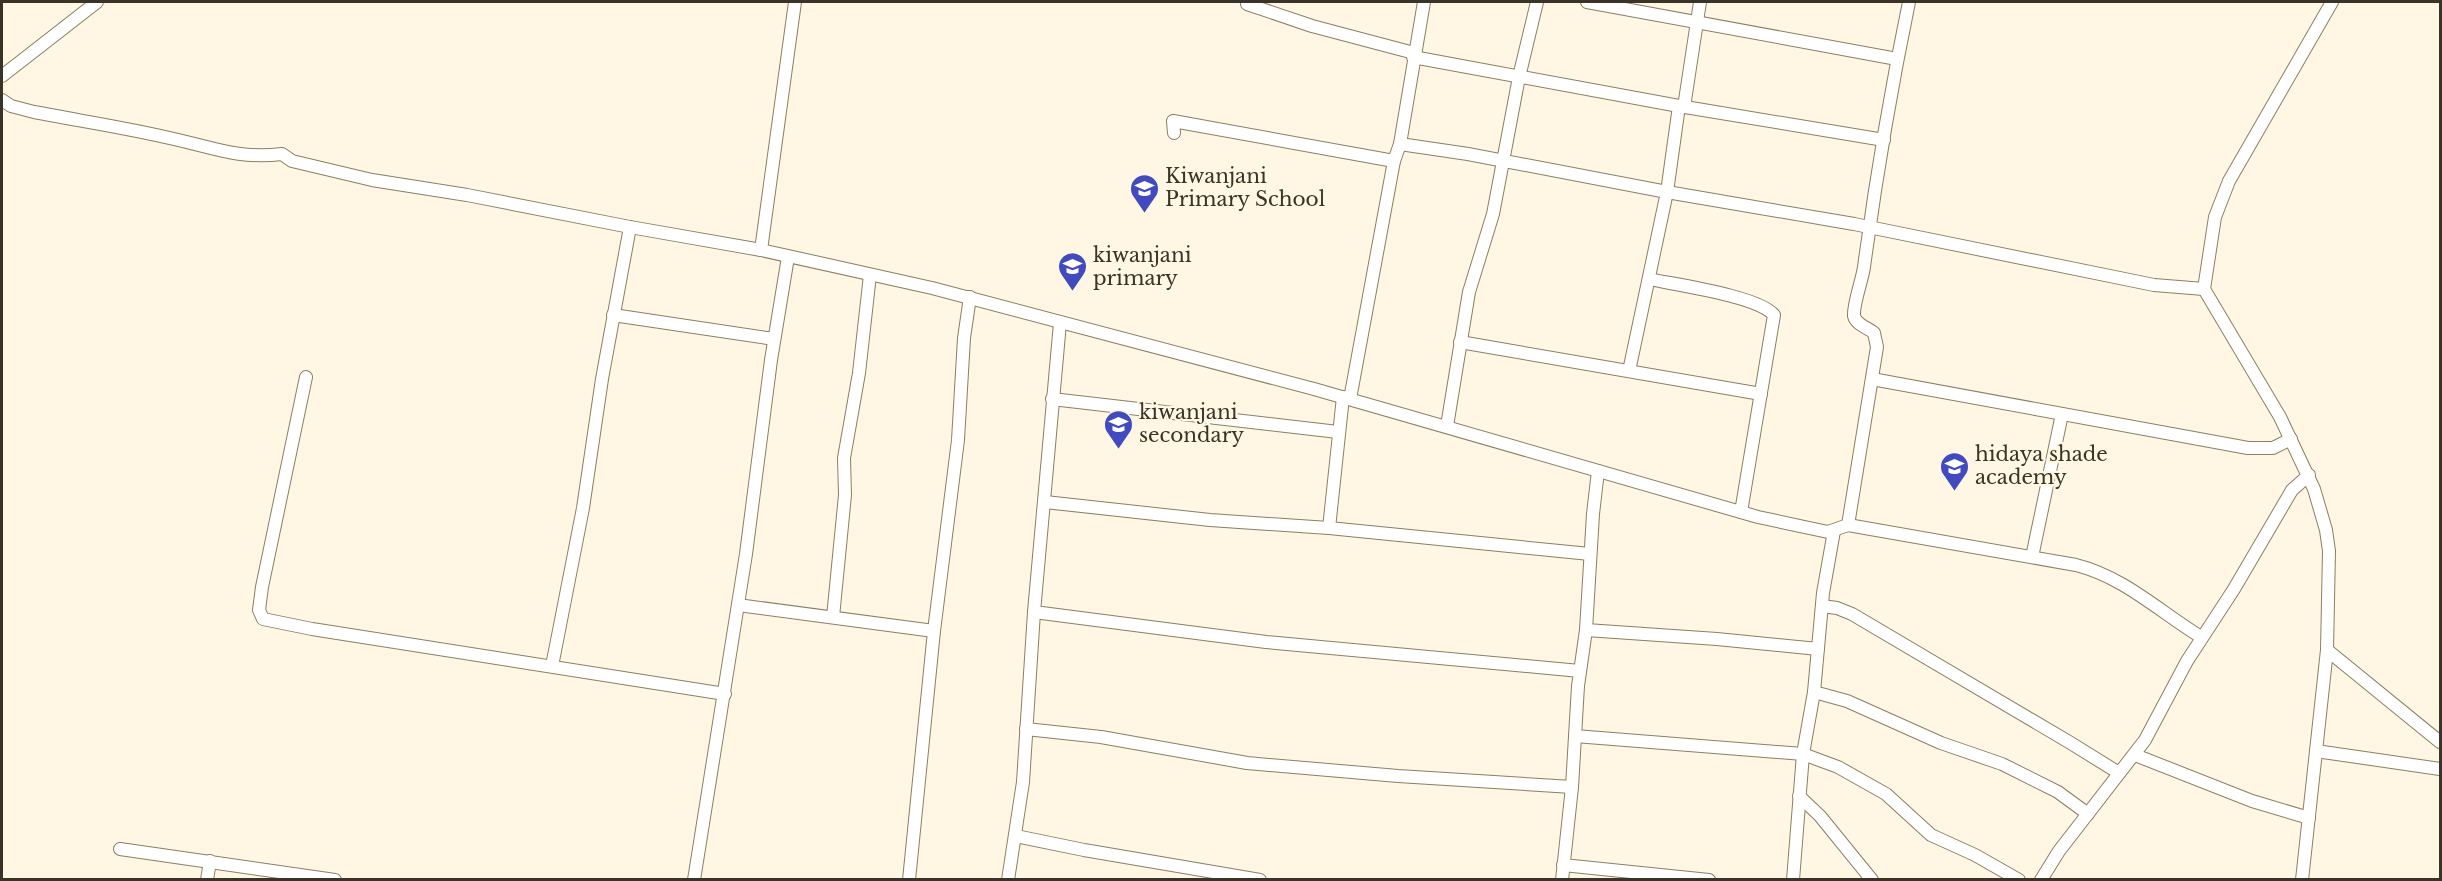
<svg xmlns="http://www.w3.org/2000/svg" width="2442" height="881" font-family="'Libre Baskerville',serif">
<rect width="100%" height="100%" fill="#fff6e3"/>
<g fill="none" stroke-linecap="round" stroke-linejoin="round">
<defs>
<g id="minor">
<polyline points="1587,2 1897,59"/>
<polyline points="1247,4 1312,26 1414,53"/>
<polyline points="1413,57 1679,106 1884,140"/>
<polyline points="2,76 97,2"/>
<path d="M 2,100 L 11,106 L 34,112 C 81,121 128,128 174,139 C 215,148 238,159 282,154 L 292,161 L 372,180 L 467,195 L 630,227 L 761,250 L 932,288 L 1314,389 L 1758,517 L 1828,532 L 1848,525 L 2076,565 C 2124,577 2160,612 2201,637"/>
<polyline points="1684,107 1700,2"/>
<polyline points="1174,133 1173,121 1394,161"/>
<polyline points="1400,144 1468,154 1667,192 1854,224 2154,285 2204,289"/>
<polyline points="761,250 795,2"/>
<path d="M 1649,279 C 1677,285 1758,296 1774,315 L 1741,512"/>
<polyline points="613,315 774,339"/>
<polyline points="1460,342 1761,394"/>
<polyline points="1629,371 1667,192 1679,106"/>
<polyline points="306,377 262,587 259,610 263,619 312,629 725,694"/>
<polyline points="1872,379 2248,448 2273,448 2291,439"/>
<polyline points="1052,399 1338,432"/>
<polyline points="1350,399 1394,161 1400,144 1424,2"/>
<polyline points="1447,426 1469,292 1493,214 1519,77 1537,2"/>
<polyline points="1045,502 1210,520 1329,528 1590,554"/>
<path d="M 1848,525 L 1877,347 L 1874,333 C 1869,328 1856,325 1854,316 C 1853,304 1862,281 1864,267 C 1876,178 1891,89 1909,2"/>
<polyline points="1329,528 1343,397"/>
<polyline points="2032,557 2062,414"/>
<polyline points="738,605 934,631"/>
<polyline points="1822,606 1837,608 1852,614 2069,742 2119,773"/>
<polyline points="1034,612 1266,642 1580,671"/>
<polyline points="833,617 845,495 844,458 859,373 870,275"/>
<polyline points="1586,630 1717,639 1818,649"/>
<polyline points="2327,650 2440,742"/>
<polyline points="552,666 583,508 602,379 630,227"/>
<polyline points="1814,692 1847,701 1941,743 2002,764 2058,792 2088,814"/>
<polyline points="1026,729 1101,737 1247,763 1398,776 1572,787"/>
<polyline points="1575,736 1803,754 1838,767 1886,794 1931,835 1975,855 2019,880"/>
<polyline points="2316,751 2440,769"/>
<polyline points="2135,755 2252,801 2309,818"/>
<polyline points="1799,796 1820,816 1872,880"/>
<polyline points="1016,836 1084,850 1260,880"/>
<polyline points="120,849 335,880"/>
<polyline points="1563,865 1709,880"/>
<polyline points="207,880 210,861"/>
<polyline points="694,880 746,554 771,360 788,257"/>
<polyline points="909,880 934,631 958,440 964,338 970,297"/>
<polyline points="1008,880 1023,782 1034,612 1060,323"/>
<polyline points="1562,880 1572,787 1578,686 1586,630 1593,514 1598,471"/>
<polyline points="1793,880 1803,754 1814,692 1823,593 1834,531"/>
<polyline points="2041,880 2059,851 2145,740 2187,661 2234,589 2292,490 2309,475"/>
<polyline points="2302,880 2327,650 2329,551 2326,530 2314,489 2280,417 2204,289 2215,217 2229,181 2332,2"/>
</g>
</defs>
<use href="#minor" stroke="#8d7e63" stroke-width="14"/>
<use href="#minor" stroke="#fff" stroke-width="12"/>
</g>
<defs>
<symbol id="school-pin" viewBox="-11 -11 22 30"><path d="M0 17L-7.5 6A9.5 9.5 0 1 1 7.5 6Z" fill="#414bbf" stroke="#fff6e3"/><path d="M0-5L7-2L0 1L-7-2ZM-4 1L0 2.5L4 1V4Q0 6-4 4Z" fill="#fff"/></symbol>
</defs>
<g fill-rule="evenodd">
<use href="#school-pin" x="1128" y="172" width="33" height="45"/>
<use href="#school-pin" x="1056" y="250" width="33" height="45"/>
<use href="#school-pin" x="1102" y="408" width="33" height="45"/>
<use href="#school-pin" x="1938" y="450" width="33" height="45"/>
</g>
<g text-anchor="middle" stroke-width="4.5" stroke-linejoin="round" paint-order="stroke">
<g font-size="20" fill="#3a3328" stroke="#fff6e3" text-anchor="start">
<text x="1165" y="183">Kiwanjani<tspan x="1165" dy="23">Primary School</tspan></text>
<text x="1093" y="262">kiwanjani<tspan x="1093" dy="23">primary</tspan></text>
<text x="1139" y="419">kiwanjani<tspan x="1139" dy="23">secondary</tspan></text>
<text x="1975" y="461">hidaya shade<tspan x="1975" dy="23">academy</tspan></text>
</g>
</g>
<rect width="2442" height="881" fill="none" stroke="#3a3328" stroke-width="6"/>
</svg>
